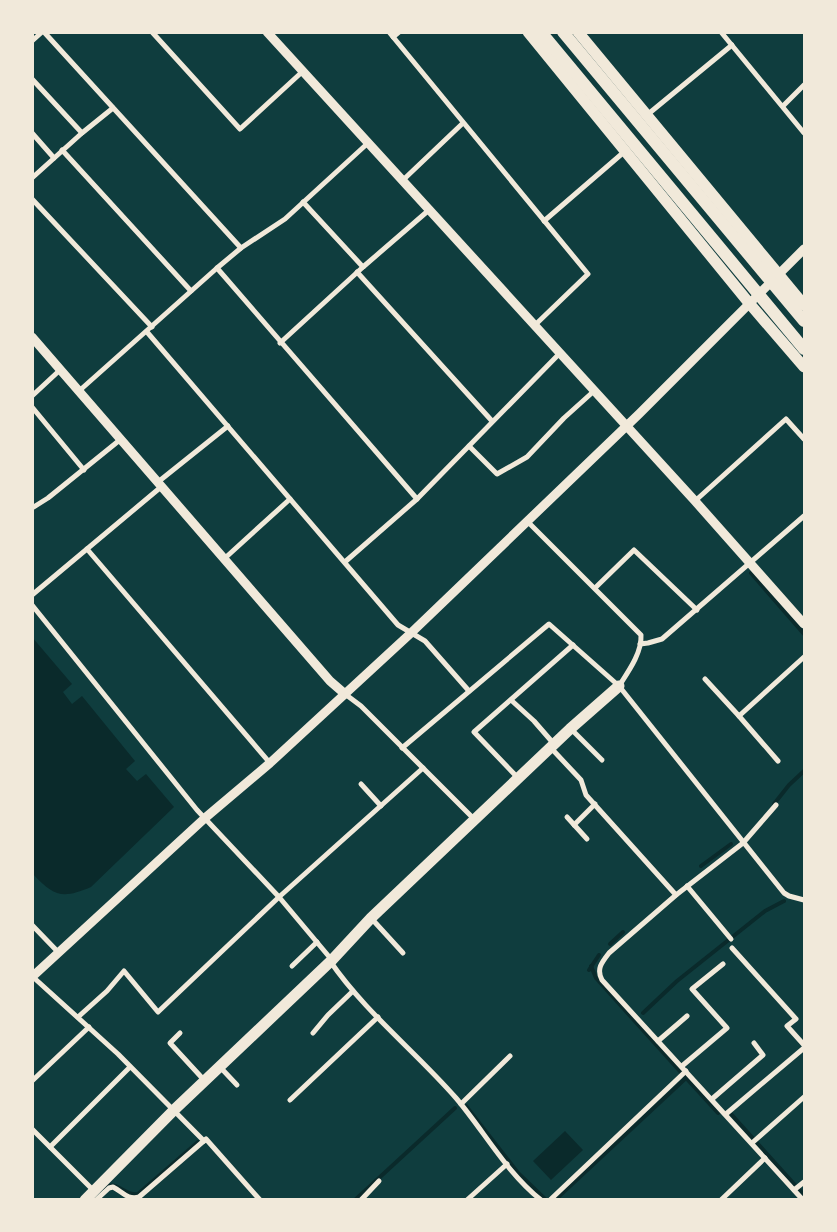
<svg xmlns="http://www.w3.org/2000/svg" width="837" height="1232" font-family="'Zilla Slab',serif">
<rect width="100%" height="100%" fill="#0f3d3e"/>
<g fill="#0a2a2b">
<path d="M 32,637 L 72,684 L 63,692 L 72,704 L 82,696 L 135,761 L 126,769 L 137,781 L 146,774 L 174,807 L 91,887 C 63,899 54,897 33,874 Z"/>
<polygon points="565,1131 583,1150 551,1180 533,1161"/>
</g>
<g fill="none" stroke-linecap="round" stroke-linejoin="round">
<g stroke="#0a2a2b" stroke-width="4">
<polyline points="751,573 804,634"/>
<polyline points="774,804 789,785 804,771"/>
<polyline points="701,866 731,844"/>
<polyline points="610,944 623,932"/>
<polyline points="589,970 599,955"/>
<polyline points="643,1013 677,981 765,911 784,901"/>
<polyline points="686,1078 718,1113"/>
<polyline points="466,1106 518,1173 546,1200"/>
<polyline points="731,1114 804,1195"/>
<path d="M 104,1188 C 118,1179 124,1197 138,1194 L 198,1142"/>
<polyline points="355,1200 455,1108"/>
<polyline points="555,1200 686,1078 596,978 591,966"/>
</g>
<g stroke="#f1e9da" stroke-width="5">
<polyline points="44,32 241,248"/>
<polyline points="152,32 240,129 302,72"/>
<polyline points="389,32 588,274 534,326"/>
<polyline points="721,32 804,133"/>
<polyline points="393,37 399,32"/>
<polyline points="32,41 42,32"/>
<polyline points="32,79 82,133"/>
<polyline points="783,106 804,85"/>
<polyline points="647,115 732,45"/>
<polyline points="32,133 54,158"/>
<polyline points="62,150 191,291"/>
<polyline points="32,178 82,133 113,108"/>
<polyline points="402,181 463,123"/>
<polyline points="32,199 152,327"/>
<polyline points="303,202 363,267"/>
<polyline points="544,221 624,152"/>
<polyline points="217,268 417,499"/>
<polyline points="357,272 492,421"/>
<polyline points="147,332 398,625 425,641 469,691"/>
<polyline points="280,343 363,267 429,210"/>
<polyline points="79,391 217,268 241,248 285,219 368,143"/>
<polyline points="32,396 60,370"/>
<polyline points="32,407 84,470"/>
<polyline points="469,446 497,474 527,457 564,418 594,391"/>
<polyline points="158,482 228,426"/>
<polyline points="695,501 786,419 804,439"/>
<polyline points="32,508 48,498 121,439"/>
<path d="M 527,521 L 641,635 C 642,653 628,672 619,686"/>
<polyline points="87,549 270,763"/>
<polyline points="224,559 290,499"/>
<polyline points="346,561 417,499 560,353"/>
<polyline points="595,588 634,550 697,610"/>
<polyline points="32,595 161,487"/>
<polyline points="32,605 197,810 279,897 331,959"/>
<polyline points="640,644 648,643 662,639 804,516"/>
<polyline points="705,679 739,716 804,657"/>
<polyline points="345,694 361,706 475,820"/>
<polyline points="511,700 534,721 554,744"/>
<polyline points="739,716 778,761"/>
<polyline points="571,729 602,760"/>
<polyline points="402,748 549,624 619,686 784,893 789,896 804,900"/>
<polyline points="551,748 581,780 586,795 676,895"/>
<polyline points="519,779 474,732 573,645"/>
<polyline points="361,784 381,806"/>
<path d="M 776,805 L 743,843 L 676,895 L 609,953 C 602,962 596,969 602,980 L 803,1200"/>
<polyline points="567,817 587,839"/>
<polyline points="574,825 595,804"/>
<polyline points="687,886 731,939"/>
<polyline points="371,918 403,953"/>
<polyline points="32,925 59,953"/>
<polyline points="732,948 796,1019 787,1026 804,1045"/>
<path d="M 330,961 C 365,1012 415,1051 456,1098 C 484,1131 506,1172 541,1200"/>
<polyline points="292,966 317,942"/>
<polyline points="33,977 118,1054 204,1141"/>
<polyline points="78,1017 107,991 124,971 158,1012 279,897 423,768"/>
<polyline points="180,1033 170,1043 204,1080"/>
<polyline points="313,1033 328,1015 353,991"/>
<polyline points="658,1041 687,1016"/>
<polyline points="682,1066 727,1028 692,989 723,964"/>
<polyline points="220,1067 237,1085"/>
<polyline points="32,1081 89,1027"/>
<polyline points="712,1099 763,1055 754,1043"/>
<polyline points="290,1100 378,1017"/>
<polyline points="461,1104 510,1056"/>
<polyline points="726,1114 804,1048"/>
<polyline points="32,1129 94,1191"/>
<polyline points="752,1143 804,1097"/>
<polyline points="50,1147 130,1067"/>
<polyline points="794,1190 804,1182"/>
<path d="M 96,1200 L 109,1188 L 113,1187 C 123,1192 127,1200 139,1197 L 206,1139 L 260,1200"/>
<polyline points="361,1200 379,1181"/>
<polyline points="467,1200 507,1164"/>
<polyline points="550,1200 686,1071"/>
<polyline points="721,1200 765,1158"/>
</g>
<g stroke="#f1e9da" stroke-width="9">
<polyline points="267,32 695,501 804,624"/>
<polyline points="32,337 330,681 345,694"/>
<polyline points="32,977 205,818 270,763 411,633 639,414 804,249"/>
</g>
<polyline stroke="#f1e9da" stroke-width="11" points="85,1200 174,1110 332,960 371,918 570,729 619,686"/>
<g stroke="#f1e9da" stroke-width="11">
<polyline points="528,32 749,303 804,367"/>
<polyline points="578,32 804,305"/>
</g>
<g stroke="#f1e9da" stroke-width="12">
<polyline points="541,32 804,349"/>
<polyline points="563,32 804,321"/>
</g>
</g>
<rect width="837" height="1232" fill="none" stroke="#f1e9da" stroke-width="68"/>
</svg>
